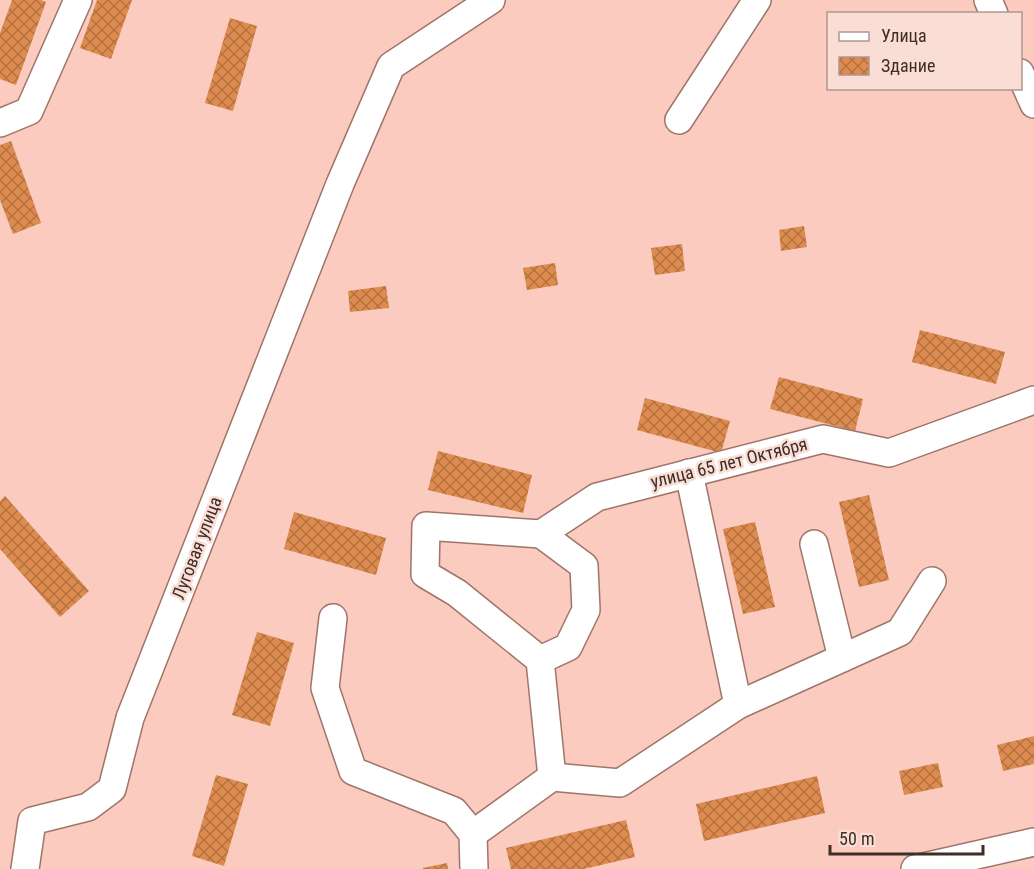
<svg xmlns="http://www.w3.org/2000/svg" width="1034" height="869" font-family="'Roboto Condensed',sans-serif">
<defs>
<pattern id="building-cross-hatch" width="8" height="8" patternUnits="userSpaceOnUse" patternTransform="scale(1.5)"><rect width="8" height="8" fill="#dd8b4e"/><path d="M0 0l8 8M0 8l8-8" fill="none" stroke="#b57241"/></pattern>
</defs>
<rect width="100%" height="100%" fill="#facbbe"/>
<g fill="url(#building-cross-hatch)">
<polygon points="12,0 41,0 46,2 16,85 0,79 0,33"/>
<polygon points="97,0 132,0 111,59 80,48"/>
<polygon points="230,18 257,26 233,111 205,103"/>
<polygon points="11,141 41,223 13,234 0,200 0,145"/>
<polygon points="804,226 807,247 781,251 779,230"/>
<polygon points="682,244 685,271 655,275 651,248"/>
<polygon points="555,263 558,285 527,290 523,268"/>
<polygon points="386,286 389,308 350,312 348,291"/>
<polygon points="920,330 1005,352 996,384 912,362"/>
<polygon points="779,377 863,399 855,431 770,409"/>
<polygon points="645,398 730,421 721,453 637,430"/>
<polygon points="438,451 532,475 523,513 428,490"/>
<polygon points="869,495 889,580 859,587 839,502"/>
<polygon points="5,496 89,591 60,617 0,549 0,501"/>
<polygon points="294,512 386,538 376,575 284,549"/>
<polygon points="755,522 775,607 743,614 723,529"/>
<polygon points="257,632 294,643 270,726 232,715"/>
<polygon points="1034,736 1034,764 1003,771 997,745"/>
<polygon points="938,763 943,787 904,795 899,771"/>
<polygon points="216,775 248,784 224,866 192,856"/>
<polygon points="817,776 825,813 704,841 696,804"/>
<polygon points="626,820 635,857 584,869 511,869 506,848"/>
<polygon points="447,863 448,869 423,869 423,868"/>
</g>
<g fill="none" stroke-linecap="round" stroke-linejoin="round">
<defs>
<g id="minor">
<polyline points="988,0 994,14"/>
<polyline points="1020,73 1034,104"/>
<polyline points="679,120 757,0"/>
<polyline points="0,123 29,111 78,0"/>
<polyline points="689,473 738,705"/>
<polyline points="814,544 842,658"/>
<polyline points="333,618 325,688 353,771 454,811 473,834"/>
<polyline points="540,660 568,647 586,610 584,566 541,534"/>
<polyline points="552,777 540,660 457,593 425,574 426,526 541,534 597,497 823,439 889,453 1034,400"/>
<polyline points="25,869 32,821 88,807 112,789 130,718 340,184 391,66 491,0"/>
<polyline points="474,869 473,834 552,777 620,783 738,705 900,632 932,581"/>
<polyline points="915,869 1034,842"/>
</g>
</defs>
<use href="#minor" stroke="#9f756a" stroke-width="30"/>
<use href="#minor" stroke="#fff" stroke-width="27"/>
</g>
<g text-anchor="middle" stroke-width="5" stroke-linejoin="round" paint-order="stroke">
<g font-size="18" fill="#3f2d28" stroke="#faddd5">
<text transform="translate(729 463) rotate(-14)" y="6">улица 65 лет Октября</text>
<text transform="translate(197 548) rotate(-69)" y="6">Луговая улица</text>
</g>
</g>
<rect x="827" y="12" width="195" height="78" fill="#faddd5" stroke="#af9790" stroke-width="1.5"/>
<rect x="839" y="32" width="30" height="9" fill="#ffffff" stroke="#af9790" stroke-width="1.5"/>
<text x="881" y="42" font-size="18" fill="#3f2d28">Улица</text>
<rect x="839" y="57" width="30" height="18" fill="url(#building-cross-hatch)" stroke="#af9790" stroke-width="1.5"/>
<text x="881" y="72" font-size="18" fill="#3f2d28">Здание</text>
<path d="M830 845v9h153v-9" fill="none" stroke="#3f2d28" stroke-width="3"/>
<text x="839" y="845" font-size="18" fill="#3f2d28" stroke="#faddd5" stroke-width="4.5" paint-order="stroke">50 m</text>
</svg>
